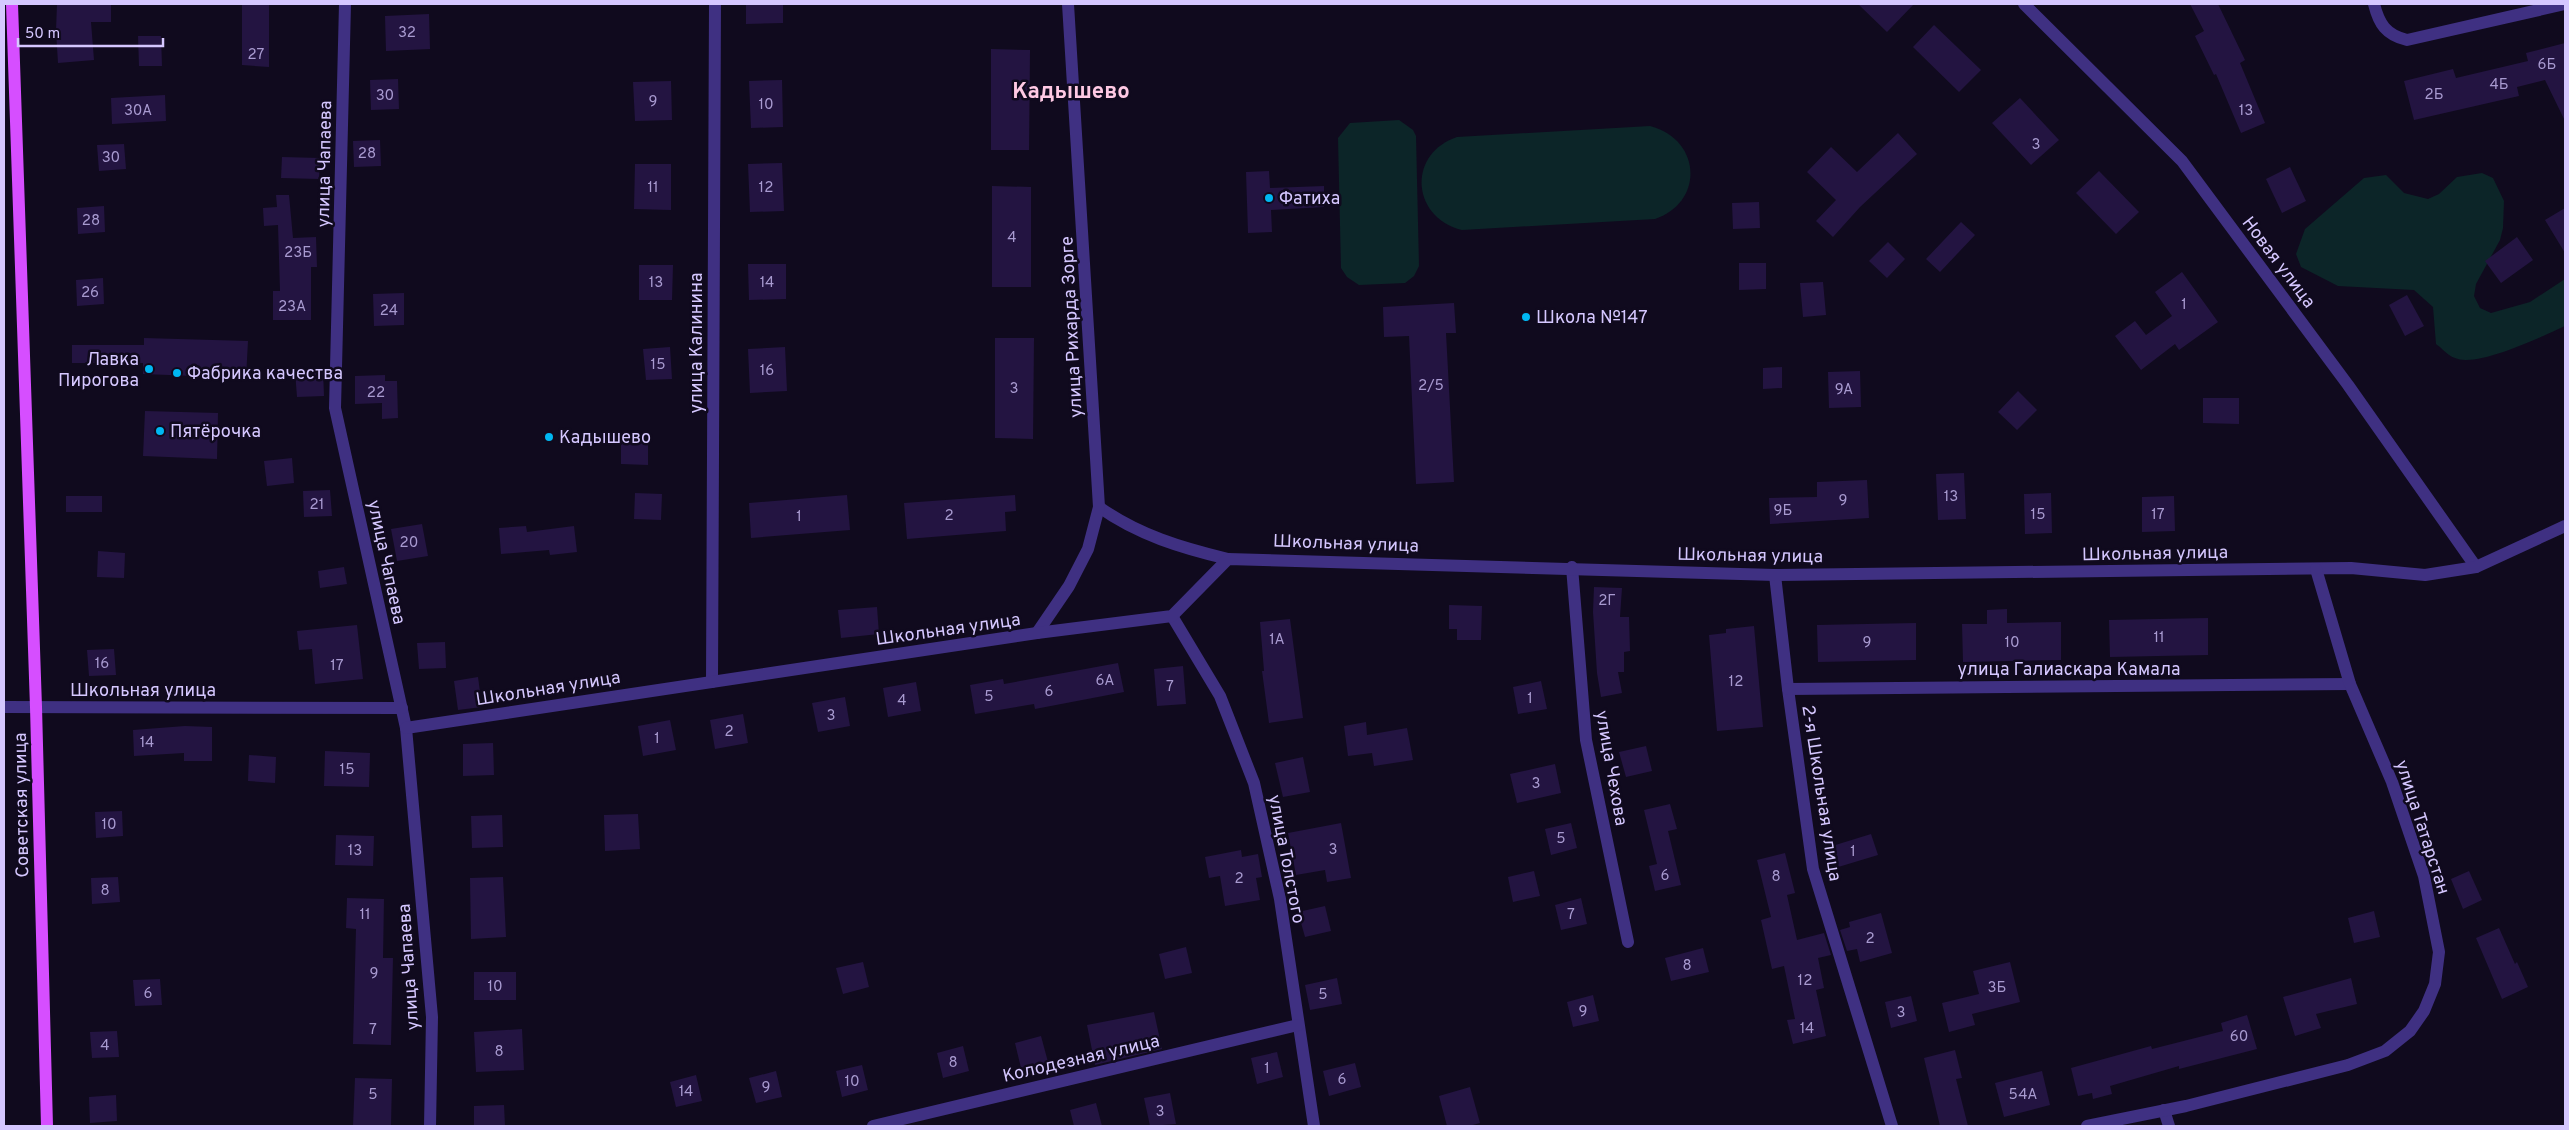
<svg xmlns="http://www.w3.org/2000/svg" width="2569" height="1130" font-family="Overpass,sans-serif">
<rect width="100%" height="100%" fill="#100a1e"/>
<g fill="#0c2528">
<polygon points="1399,120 1413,130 1416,136 1419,266 1414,276 1405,283 1359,285 1347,277 1341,268 1338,138 1350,123"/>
<path d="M 1650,126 C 1701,139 1705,202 1655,219 L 1462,230 C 1411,217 1407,154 1457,137 Z"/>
<path d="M 2482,173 L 2493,178 L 2504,201 L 2503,228 L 2500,240 L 2476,284 L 2474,296 L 2480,308 L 2491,313 L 2530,302 L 2565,279 L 2565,326 C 2543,336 2477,368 2455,358 C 2448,356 2442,348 2436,344 L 2433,307 L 2414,290 L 2338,286 L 2301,267 L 2296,254 L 2305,229 L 2364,178 L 2386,175 L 2404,193 L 2428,199 L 2439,194 L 2457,177 Z"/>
</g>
<g fill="#231441">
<polygon points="57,4 111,4 111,22 91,22 94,60 58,63 56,31"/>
<polygon points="242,4 269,4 269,67 242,65"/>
<polygon points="746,4 783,4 783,23 746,24"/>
<polygon points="1858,4 1914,4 1887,32"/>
<polygon points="2190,4 2218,4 2245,60 2240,63 2265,123 2241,133 2216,74 2214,75 2195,36 2204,31"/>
<polygon points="429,14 430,49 386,51 385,16"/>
<polygon points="1934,25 1981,70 1959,92 1913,47"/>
<polygon points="138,36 161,36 162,66 139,66"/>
<polygon points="2565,43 2565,121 2545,80 2517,87 2519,96 2414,120 2404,81 2453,69 2456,78 2528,61 2526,53"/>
<polygon points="991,49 1030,50 1029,150 991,150"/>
<polygon points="398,79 399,109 371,110 370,80"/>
<polygon points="782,80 783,127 751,128 749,81"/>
<polygon points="671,81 672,120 635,121 633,82"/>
<polygon points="165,95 166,121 112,124 111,98"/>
<polygon points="2020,98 2059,140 2031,165 1992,123"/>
<polygon points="1898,133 1917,154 1860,207 1833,237 1816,221 1836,200 1807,172 1831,147 1857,172"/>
<polygon points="380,140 381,166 354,167 353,141"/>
<polygon points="124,144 126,169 99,171 97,145"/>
<polygon points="282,157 320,158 319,179 281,178"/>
<polygon points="782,163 784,211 750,212 748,164"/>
<polygon points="635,164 671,164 671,210 634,209"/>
<polygon points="2290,167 2306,201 2282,213 2266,179"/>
<polygon points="1269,171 1270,188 1324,186 1324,207 1271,210 1272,232 1248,233 1246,172"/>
<polygon points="2099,171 2139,212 2116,234 2076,193"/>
<polygon points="992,186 1031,187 1031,287 992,287"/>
<polygon points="276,195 289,195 293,238 316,237 317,267 311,267 311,320 273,320 273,291 280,291 278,225 264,226 263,208 277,207"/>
<polygon points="1759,202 1760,228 1733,229 1732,203"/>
<polygon points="104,206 105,232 78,234 77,208"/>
<polygon points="2565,208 2565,253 2545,220"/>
<polygon points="1961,222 1975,235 1940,272 1926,259"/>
<polygon points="2517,237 2533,260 2501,283 2485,261"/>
<polygon points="1888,242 1905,259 1887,278 1869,261"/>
<polygon points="1739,263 1766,263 1766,289 1739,290"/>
<polygon points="748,264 786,264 786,299 749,300"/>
<polygon points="639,265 673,265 672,300 639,300"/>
<polygon points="2182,272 2218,322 2179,350 2175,344 2141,370 2115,336 2135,321 2146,335 2172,316 2155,292"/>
<polygon points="103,278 104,304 77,306 76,280"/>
<polygon points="1823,282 1826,315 1803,317 1800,283"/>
<polygon points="404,293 404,325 374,326 373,294"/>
<polygon points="2407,295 2424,326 2405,336 2389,305"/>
<polygon points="1454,303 1456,333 1446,333 1454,482 1416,484 1409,336 1384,337 1383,307"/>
<polygon points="144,338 248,341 246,378 143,374 143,363 72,363 72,345 144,345"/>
<polygon points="995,338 1034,338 1033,439 995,438"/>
<polygon points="670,347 672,379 646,380 643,349"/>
<polygon points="785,347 787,391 750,393 748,349"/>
<polygon points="1782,367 1782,388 1763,389 1763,368"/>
<polygon points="323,370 324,396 297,397 295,371"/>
<polygon points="1860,371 1861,407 1829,408 1828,372"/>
<polygon points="385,375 385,381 397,381 398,418 382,419 382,403 355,404 355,376"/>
<polygon points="2018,391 2037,410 2017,430 1998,412"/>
<polygon points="2203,398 2239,398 2239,424 2203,423"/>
<polygon points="145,411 218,413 217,459 143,456"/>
<polygon points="621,438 648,439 648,465 621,464"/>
<polygon points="292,458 294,483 267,486 264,461"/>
<polygon points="1964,473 1966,519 1938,520 1936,474"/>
<polygon points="1867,480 1869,518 1770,524 1769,498 1817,497 1817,482"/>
<polygon points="330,490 332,516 304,517 303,491"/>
<polygon points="635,493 662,494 661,520 634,519"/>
<polygon points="2051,493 2052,533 2025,534 2024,494"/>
<polygon points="847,495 850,530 751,538 749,503"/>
<polygon points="1015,495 1016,511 1005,512 1006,531 907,539 904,503"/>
<rect x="66" y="496" width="36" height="16"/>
<polygon points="2174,496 2175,531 2142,532 2142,497"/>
<polygon points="422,524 428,556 397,561 391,529"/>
<polygon points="526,526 527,532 574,526 577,552 550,555 549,550 501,554 499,528"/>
<polygon points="98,551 125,553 124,578 97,577"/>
<polygon points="344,567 347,584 320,588 318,571"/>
<polygon points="1594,587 1622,588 1620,617 1629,617 1630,651 1624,652 1624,672 1618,672 1622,693 1601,697 1597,673 1593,612"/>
<polygon points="1449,605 1482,606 1481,640 1457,640 1457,629 1449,629"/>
<polygon points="877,607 879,634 841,638 838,610"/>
<polygon points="2007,609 2007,623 2061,622 2061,660 1963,662 1962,624 1987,624 1987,610"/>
<polygon points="2208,618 2208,655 2110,657 2109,620"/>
<polygon points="1290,619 1303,718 1269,723 1262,671 1264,671 1260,622"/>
<polygon points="1916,623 1916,660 1818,662 1817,625"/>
<polygon points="357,625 363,679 315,684 312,649 299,650 297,631"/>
<polygon points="1754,626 1763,727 1717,731 1709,635 1726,633 1726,629"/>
<polygon points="445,642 446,668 419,669 417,643"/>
<polygon points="114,649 116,675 89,676 87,650"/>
<polygon points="1118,663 1124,692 1035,709 1034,704 975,714 970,685 1003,679 1004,684"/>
<polygon points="1183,666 1186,704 1157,706 1154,669"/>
<polygon points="478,677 482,707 458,710 454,681"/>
<polygon points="1541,681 1547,709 1518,714 1513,687"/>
<polygon points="916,682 921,711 888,717 883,688"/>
<polygon points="845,697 850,726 818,732 812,703"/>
<polygon points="743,714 748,743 715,749 710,720"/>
<polygon points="670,720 676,750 643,756 638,726"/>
<polygon points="1366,722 1367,735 1407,728 1413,760 1374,766 1372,753 1348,756 1344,726"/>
<polygon points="185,726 212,727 212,761 184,761 184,753 134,756 133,730"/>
<polygon points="493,743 494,775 463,776 463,744"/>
<polygon points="1646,746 1652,771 1626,777 1619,752"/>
<polygon points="325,751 370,753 369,787 324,786"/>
<polygon points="249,755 276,757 275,783 248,781"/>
<polygon points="1303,757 1310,792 1283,797 1275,763"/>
<polygon points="1555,764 1561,793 1517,803 1510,774"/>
<polygon points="1670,804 1677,829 1668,831 1681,885 1655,891 1649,866 1657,864 1644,810"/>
<polygon points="122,811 123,836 96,838 95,812"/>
<polygon points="638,814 640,849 605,851 604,815"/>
<polygon points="502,815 503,847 472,848 471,816"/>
<polygon points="1341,823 1351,878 1327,882 1325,870 1296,875 1288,833"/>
<polygon points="1571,823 1577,848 1551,855 1545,829"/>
<polygon points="1871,834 1878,855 1835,868 1829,847"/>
<polygon points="336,835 374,836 373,866 335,865"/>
<polygon points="1241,850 1242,857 1258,854 1262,877 1256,878 1260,900 1225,906 1220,876 1209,878 1205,857"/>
<polygon points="1785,853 1795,893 1787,895 1797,940 1824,933 1831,955 1818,958 1824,988 1816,990 1826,1036 1793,1044 1787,1020 1795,1019 1784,966 1772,969 1761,920 1771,917 1757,860"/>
<polygon points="1534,871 1540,896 1513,902 1508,877"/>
<polygon points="2469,871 2482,900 2463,909 2451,879"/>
<polygon points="118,877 120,902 92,904 91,878"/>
<polygon points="503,877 506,937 471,939 470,878"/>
<polygon points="347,898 384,899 383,958 393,958 391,1045 353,1044 356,929 346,928"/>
<polygon points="1581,898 1587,924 1561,930 1555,905"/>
<polygon points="1325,906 1331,931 1305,937 1298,912"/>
<polygon points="2374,911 2380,937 2354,943 2348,918"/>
<polygon points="1881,913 1892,953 1860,962 1857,949 1847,951 1840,930 1850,927 1849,922"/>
<polygon points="2499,928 2515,964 2517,962 2528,987 2502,999 2476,938"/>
<polygon points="1186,947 1192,973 1165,979 1159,954"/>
<polygon points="1703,948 1709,972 1671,981 1665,958"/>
<polygon points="863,962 869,987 843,994 836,968"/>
<polygon points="2010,962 2020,1002 1972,1014 1975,1025 1949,1032 1942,1003 1979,994 1973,971"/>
<rect x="474" y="972" width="42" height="28"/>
<polygon points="1337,978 1342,1004 1310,1010 1305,985"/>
<polygon points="2351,978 2357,1004 2316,1014 2321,1028 2295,1036 2283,997"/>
<polygon points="160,979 162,1005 135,1006 133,980"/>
<polygon points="1593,995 1599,1021 1573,1027 1567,1002"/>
<polygon points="1911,996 1917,1021 1891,1028 1885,1002"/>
<polygon points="1154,1012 1162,1049 1095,1065 1087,1025"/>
<polygon points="2247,1015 2257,1049 2179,1069 2179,1066 2110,1086 2112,1094 2093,1099 2092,1093 2078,1096 2071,1068 2151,1046 2152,1049 2223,1031 2221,1023"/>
<polygon points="522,1029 524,1070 476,1072 474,1032"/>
<polygon points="117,1031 119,1057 92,1058 90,1032"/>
<polygon points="1041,1036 1048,1062 1021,1068 1015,1043"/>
<polygon points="963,1046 969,1071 943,1078 937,1053"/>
<polygon points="1955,1050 1962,1078 1956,1079 1968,1126 1940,1126 1924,1058"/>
<polygon points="1277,1052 1283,1077 1257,1084 1251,1058"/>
<polygon points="1355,1063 1361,1087 1329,1096 1323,1071"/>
<polygon points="862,1065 868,1090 842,1097 836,1071"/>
<polygon points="776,1071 782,1097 756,1103 749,1078"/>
<polygon points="2042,1071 2050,1105 2004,1117 1995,1083"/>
<polygon points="696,1075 702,1101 676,1107 670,1082"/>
<polygon points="355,1078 392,1079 391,1126 353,1126"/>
<polygon points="1470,1087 1480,1123 1469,1126 1447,1126 1439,1096"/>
<polygon points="1170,1093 1176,1124 1150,1126 1144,1098"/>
<polygon points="116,1095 117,1121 90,1123 89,1097"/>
<polygon points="1096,1103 1102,1126 1074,1126 1070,1110"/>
<polygon points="504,1105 505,1126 474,1126 474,1106"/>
</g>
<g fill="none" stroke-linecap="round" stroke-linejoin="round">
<g stroke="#3f3082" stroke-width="12">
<polyline points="345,4 335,408 406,728 432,1017 430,1126"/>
<polyline points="2024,4 2182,161 2348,385 2476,567"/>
<path d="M 2374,4 C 2379,24 2386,35 2407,40 L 2565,4"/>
<path d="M 1099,507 C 1138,535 1182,548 1228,559"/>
<polyline points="1572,567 1586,740 1628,942"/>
<polyline points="1775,575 1788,689 1813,869 1892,1126"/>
<polyline points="1172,616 1220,696 1254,783 1280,899 1314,1126"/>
<polyline points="1037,633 1069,586 1088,549 1099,507 1068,4"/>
<polyline points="712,682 715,4"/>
<polyline points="1788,689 2350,684"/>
<polyline points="4,707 402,708"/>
<polyline points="406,728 1037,633 1172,616 1228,559 1775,575 2351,568 2425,575 2476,567 2565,526"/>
<polyline points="2164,1110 2169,1126"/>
<polyline points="873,1126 1298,1025"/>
<polyline points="2087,1126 2186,1106 2348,1065 2385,1051 2410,1031 2424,1011 2435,984 2439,952 2424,876 2392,782 2350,684 2316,569"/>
</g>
<polyline stroke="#d64eff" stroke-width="12" points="12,4 36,707 47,1126"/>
</g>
<g fill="#00b7f2" stroke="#100a1e" stroke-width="2">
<circle cx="1269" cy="198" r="5"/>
<circle cx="1526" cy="317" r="5"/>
<circle cx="149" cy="369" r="5"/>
<circle cx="177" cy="373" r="5"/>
<circle cx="160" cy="431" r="5"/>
<circle cx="549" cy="437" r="5"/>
</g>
<g text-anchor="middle" stroke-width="5" stroke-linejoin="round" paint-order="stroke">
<g font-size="15" fill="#a89ad0">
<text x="407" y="37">32</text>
<text x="256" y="59">27</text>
<text x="2547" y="69">6Б</text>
<text x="2499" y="89">4Б</text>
<text x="2434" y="99">2Б</text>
<text x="385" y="100">30</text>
<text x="653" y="106">9</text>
<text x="766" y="109">10</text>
<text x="138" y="115">30А</text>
<text x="2246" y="115">13</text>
<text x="2036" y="149">3</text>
<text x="367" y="158">28</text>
<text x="111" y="162">30</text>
<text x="653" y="192">11</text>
<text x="766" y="192">12</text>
<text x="91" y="225">28</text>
<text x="1012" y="242">4</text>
<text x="298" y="257">23Б</text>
<text x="656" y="287">13</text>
<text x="767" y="287">14</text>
<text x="90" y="297">26</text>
<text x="2184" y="309">1</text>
<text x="292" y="311">23А</text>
<text x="389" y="315">24</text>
<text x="658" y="369">15</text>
<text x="767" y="375">16</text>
<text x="1431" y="390">2/5</text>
<text x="1014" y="393">3</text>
<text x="1844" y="394">9А</text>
<text x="376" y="397">22</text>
<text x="1951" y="501">13</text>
<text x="1843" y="505">9</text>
<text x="317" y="509">21</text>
<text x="1783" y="515">9Б</text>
<text x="2038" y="519">15</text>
<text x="2158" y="519">17</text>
<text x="949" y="520">2</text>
<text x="799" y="521">1</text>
<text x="409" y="547">20</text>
<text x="1607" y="605">2Г</text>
<text x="2159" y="642">11</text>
<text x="1277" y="644">1А</text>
<text x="1867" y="647">9</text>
<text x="2012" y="647">10</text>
<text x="102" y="668">16</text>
<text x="337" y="670">17</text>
<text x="1105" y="685">6А</text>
<text x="1736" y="686">12</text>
<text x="1170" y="691">7</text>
<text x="1049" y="696">6</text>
<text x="989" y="701">5</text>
<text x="1530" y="703">1</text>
<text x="902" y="705">4</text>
<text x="831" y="720">3</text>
<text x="729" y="736">2</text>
<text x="657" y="743">1</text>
<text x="147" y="747">14</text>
<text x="347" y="774">15</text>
<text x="1536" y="788">3</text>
<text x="109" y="829">10</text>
<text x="1561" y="843">5</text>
<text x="1333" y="854">3</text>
<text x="355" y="855">13</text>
<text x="1853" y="856">1</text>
<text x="1665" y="880">6</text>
<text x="1776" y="881">8</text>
<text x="1239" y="883">2</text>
<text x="105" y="895">8</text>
<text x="365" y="919">11</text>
<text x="1571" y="919">7</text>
<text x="1870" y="943">2</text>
<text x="1687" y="970">8</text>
<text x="374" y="978">9</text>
<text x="1805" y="985">12</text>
<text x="495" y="991">10</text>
<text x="1997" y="992">3Б</text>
<text x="148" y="998">6</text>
<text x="1323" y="999">5</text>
<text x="1583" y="1016">9</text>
<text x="1901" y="1017">3</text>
<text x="1807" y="1033">14</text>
<text x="373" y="1034">7</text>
<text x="2239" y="1041">60</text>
<text x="105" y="1050">4</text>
<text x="499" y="1056">8</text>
<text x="953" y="1067">8</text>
<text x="1267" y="1073">1</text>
<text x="1342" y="1084">6</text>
<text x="852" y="1086">10</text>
<text x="766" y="1092">9</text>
<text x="686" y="1096">14</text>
<text x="373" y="1099">5</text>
<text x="2023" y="1099">54А</text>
<text x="1160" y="1116">3</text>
</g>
<g font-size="18" fill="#d5c7ff" stroke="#100a1e">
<text transform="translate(324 164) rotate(-89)" y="6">улица Чапаева</text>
<text transform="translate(2279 262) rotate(53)" y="6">Новая улица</text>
<text transform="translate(1071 327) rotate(-93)" y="6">улица Рихарда Зорге</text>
<text transform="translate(696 343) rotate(-90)" y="6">улица Калинина</text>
<text transform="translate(1346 543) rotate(2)" y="6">Школьная улица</text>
<text transform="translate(2155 553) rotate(-1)" y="6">Школьная улица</text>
<text transform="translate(1750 555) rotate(1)" y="6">Школьная улица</text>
<text transform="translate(387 562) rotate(78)" y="6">улица Чапаева</text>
<text transform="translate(948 629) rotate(-8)" y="6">Школьная улица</text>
<text x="2069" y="675">улица Галиаскара Камала</text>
<text transform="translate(548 688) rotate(-9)" y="6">Школьная улица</text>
<text x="143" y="696">Школьная улица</text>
<text transform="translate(1612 768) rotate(80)" y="6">улица Чехова</text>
<text transform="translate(1822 793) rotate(81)" y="6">2-я Школьная улица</text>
<text transform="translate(21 805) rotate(-91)" y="6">Советская улица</text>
<text transform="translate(2423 827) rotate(72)" y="6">улица Татарстан</text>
<text transform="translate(1287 859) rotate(79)" y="6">улица Толстого</text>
<text transform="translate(408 967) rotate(-94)" y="6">улица Чапаева</text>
<text transform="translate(1081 1058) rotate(-13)" y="6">Колодезная улица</text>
</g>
<g font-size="18" fill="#d5c7ff" stroke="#100a1e" text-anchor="start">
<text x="1279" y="204">Фатиха</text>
<text x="1536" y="323">Школа №147</text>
<text x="139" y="365" text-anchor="end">Лавка<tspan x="139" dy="21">Пирогова</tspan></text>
<text x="187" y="379">Фабрика качества</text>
<text x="170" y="437">Пятёрочка</text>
<text x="559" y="443">Кадышево</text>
</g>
<g font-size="22" font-weight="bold" fill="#ffc9e4" stroke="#100a1e">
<text x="1071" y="98">Кадышево</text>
</g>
</g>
<rect width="2569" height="1130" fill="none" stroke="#d5c7ff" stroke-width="10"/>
<path d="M18 38v8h145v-8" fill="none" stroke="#d5c7ff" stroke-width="2.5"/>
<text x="25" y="38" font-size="15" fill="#d5c7ff" stroke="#100a1e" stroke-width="4" paint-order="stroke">50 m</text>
</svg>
